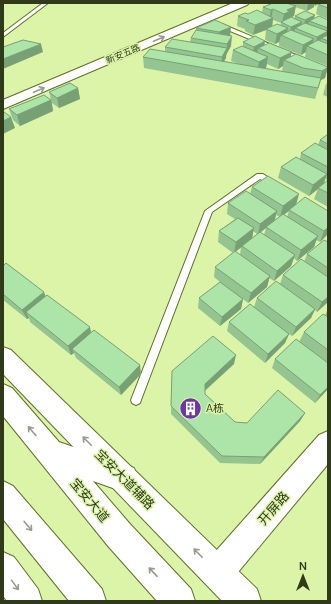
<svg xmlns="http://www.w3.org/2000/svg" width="331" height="604" font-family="Manrope,'Noto Sans SC',sans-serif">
<rect width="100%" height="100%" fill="#dcf4a8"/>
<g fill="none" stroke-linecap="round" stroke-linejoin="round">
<defs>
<g id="service">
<polygon points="43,3 48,3 3,37 3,33"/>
<polygon points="218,24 222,24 308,60 303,61 218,26"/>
<polygon points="257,174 263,174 278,184 274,186 260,179 212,212 141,400 140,403 136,405 132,403 131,400 205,211"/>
</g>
<polygon id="tertiary" points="328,431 328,464 229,583 218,587 207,583 203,572 207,561 319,435"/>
<g id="secondary">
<polygon points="3,347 11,350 257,589 261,601 222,601 3,374"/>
<polygon points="3,552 14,557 38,589 42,601 7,601 3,596"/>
</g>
<g id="primary">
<polygon points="233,3 249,3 247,5 3,109 3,100"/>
<polygon points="3,384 12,388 59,442 134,468 138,478 134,488 124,492 93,481 130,524 191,589 195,601 157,601 108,546 3,416"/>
<polygon points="3,481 13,486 102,589 106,601 69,601 3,519"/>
</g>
</defs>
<use href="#service" stroke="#5d7127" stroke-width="2"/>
<use href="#tertiary" stroke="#5d7127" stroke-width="2"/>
<use href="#secondary" stroke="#5d7127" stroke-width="2"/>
<use href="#primary" stroke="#5d7127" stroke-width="2"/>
<use href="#service" fill="#fff" fill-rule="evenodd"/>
<use href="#tertiary" fill="#fff" fill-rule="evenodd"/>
<use href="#secondary" fill="#fff" fill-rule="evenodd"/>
<use href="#primary" fill="#fff" fill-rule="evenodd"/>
</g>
<g fill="#94c590" fill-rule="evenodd">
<path d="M 268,3 L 286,3 L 289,4 L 289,3 L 320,3 L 314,5 L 314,7 L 307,11 L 295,7 L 294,16 L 289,18 L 289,19 L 294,19 L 295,16 L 328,20 L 328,66 L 305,57 L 306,52 L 301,55 L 279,46 L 279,42 L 275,44 L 265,40 L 266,30 L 253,35 L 245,31 L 245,29 L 237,26 L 238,16 L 248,14 L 262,12 L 263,7 L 268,5 ZM 273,20 L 281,23 L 280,26 L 272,27 Z"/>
<polygon points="328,3 328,19 316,14 318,4"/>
<path d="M 215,20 L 230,36 L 231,46 L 226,55 L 226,58 L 224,61 L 239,64 L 231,61 L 233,50 L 243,46 L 243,42 L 265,45 L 291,57 L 328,67 L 325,78 L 321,80 L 315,99 L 144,68 L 143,57 L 165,51 L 165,47 L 190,42 L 191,38 L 196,31 L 196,28 ZM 267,64 L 278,69 L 283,66 L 282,71 L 284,72 L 265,68 L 266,68 Z"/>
<polygon points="328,83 328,97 323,95 326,84"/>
<polygon points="78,88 80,99 59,108 52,103 53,111 20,126 13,120 9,109 51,100 49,92"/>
<polygon points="328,134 328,180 325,179 324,184 328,180 328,207 314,199 318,189 309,196 278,178 281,167 300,159 301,153 318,145 320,140"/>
<path d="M 252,187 L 296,204 L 328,211 L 328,234 L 320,242 L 316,240 L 314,247 L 297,261 L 294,258 L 291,266 L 274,281 L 269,278 L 267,287 L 248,303 L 243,299 L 241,309 L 220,326 L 198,308 L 199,298 L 220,282 L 214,277 L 215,267 L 233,253 L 218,242 L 219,231 L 235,219 L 227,214 L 228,203 L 250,194 ZM 289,211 L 287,217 L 284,215 ZM 276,215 L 280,217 L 275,221 ZM 266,228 L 264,235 L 260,233 ZM 253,231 L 257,234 L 252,238 ZM 241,247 L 240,255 L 235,252 Z"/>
<polygon points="328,239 328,302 317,312 315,310 311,318 292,336 289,334 285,343 265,363 227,331 229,322 254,307 257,298 280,284 283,275 304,262 307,254 327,242"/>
<polygon points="3,263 4,265 45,296 91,332 141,374 121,395 76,358 74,353 71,355 30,322 29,318 27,319 3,300"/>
<polygon points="328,309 328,389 315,403 272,368 275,359 299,342 304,332 325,315"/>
<polygon points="234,364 205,391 205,394 235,422 247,423 305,413 300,421 260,464 220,463 171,414 172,371"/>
</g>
<g fill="#78a075">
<polygon points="308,3 315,3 314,7 307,11"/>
<polygon points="315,3 320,3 315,6"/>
<polygon points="296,6 294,16 289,18 288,21 282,23 284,14 287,10"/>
<polygon points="273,9 271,19 273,18 272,28 266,29 266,30 253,35 255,25 269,20 271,10"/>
<polygon points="315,15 313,23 309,21 308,28 303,30 305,20"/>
<polygon points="302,22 300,30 295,28 294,35 289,37 291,27"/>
<polygon points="231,27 230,37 218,42 219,32"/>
<polygon points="288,28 286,37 281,35 279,42 275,44 277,34"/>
<polygon points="328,31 325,40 321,38 320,44 315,47 317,37"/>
<polygon points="232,36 231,46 226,55 227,44"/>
<polygon points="314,39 311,48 307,46 306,52 301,55 303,45"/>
<polygon points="265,41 264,51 258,48 257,55 252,57 254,47"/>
<polygon points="41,44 43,52 3,69 3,59"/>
<polygon points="227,48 226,58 221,67 222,57"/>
<polygon points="292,52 289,62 284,60 283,66 278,69 280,58"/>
<polygon points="268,57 266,68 257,73 259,62"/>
<polygon points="328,67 325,78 321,80 315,99 321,80 319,82 322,71"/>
<polygon points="78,88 80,99 59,108 57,98"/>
<polygon points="51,100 53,111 20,126 17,115"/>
<polygon points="11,117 15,128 3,134 3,121"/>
<polygon points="327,174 323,185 318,188 318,189 309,196 313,185"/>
<polygon points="299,194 296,205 289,210 289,211 280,217 283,206"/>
<polygon points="277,211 274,222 266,227 266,228 258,234 260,224"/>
<polygon points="328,227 328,234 320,242 324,231"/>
<polygon points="254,228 252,239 234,253 236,242"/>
<polygon points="318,236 314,247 297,261 301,250"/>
<polygon points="295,255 291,266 274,281 277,271"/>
<polygon points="270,276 267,287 248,303 251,293"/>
<polygon points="44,292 48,302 26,312 29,318 27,319 22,310"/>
<polygon points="328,297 328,302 317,312 322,302"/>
<polygon points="243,299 241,309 220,326 222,317"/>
<polygon points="315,309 311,318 292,336 296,327"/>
<polygon points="90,327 92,336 72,349 74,353 71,355 68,346"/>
<polygon points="289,334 285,343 265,363 268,354"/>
<polygon points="236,355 234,364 203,392 205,384"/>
<polygon points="140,365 141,374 121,395 119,387"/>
<polygon points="328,387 328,389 315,403 320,395"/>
<polygon points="305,413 300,421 260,464 264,457"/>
</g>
<g fill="#ace5a7" stroke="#78a075">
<polygon points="270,3 286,3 296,6 287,10 290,11 284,14 273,9 271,10 263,7 271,4"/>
<polygon points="321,3 328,3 328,8 318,4"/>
<polygon points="257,10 273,18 255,25 246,21 249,20 238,16 245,13 248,14"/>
<polygon points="305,11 315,15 305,20 295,16"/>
<polygon points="319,16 328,20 328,28 309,21"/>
<polygon points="291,17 302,22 291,27 281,22"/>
<polygon points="215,20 231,27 219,32 196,28"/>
<polygon points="305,23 328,31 317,37 295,28"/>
<polygon points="277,24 288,28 277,34 266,29"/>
<polygon points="196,30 232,36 227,44 191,38"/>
<polygon points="291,30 314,39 303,45 281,35"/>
<polygon points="328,35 328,41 321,38"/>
<polygon points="255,36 265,41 254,47 243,42"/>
<polygon points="172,39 227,48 222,57 165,47"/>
<polygon points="23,40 41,44 3,59 3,47"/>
<polygon points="318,40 328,44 328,55 307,46"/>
<polygon points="269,43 292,52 280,58 258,48"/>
<polygon points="242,46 268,57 259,62 233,50"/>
<polygon points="150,49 321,78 318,88 143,57"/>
<polygon points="296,54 328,67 322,71 303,68 284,60"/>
<polygon points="70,83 78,88 57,98 49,92"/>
<polygon points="44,95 51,100 17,115 9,109"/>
<polygon points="3,112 4,112 11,117 3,121"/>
<polygon points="328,134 328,144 320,140"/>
<polygon points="315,143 328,150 328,167 301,153"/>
<polygon points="296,157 327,174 313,185 281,167"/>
<polygon points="268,176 299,194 283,206 252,187"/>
<polygon points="328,180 328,193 318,188"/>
<polygon points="246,191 277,211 260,224 228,203"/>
<polygon points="305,197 328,211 328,227 324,231 289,210"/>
<polygon points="283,214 318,236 301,250 266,227"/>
<polygon points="238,218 254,228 236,242 219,231"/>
<polygon points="260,232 295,255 277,271 242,246"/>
<polygon points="324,240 328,242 328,268 307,254"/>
<polygon points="235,251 270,276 251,293 215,267"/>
<polygon points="301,259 328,277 328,297 322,302 283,275"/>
<polygon points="6,263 44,292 22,310 3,294 3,266"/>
<polygon points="276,281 315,309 296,327 257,298"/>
<polygon points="220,282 243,299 222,317 199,298"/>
<polygon points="47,295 90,327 68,346 26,312"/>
<polygon points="250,304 289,334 268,354 229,322"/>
<polygon points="323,314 328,317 328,350 304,332"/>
<polygon points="94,330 140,365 119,387 72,349"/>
<polygon points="213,336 236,355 205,384 205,394 235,422 247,423 278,390 305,413 264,457 222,456 171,406 172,371"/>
<polygon points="296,339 328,363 328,387 320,395 275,359"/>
</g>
<defs><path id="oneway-shaft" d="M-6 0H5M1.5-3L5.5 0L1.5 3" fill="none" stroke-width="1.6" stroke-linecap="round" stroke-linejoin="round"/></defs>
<g stroke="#989c8d">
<use href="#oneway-shaft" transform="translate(159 39) rotate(-23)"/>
<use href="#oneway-shaft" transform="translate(39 90) rotate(-23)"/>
<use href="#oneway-shaft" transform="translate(32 431) rotate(-130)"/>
<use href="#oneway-shaft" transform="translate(87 441) rotate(-135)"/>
<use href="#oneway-shaft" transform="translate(28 526) rotate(50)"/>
<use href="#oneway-shaft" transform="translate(198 553) rotate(-135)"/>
<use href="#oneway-shaft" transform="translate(153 572) rotate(-133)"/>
<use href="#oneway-shaft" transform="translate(15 585) rotate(54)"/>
</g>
<defs>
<symbol id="building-disc" viewBox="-11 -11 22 22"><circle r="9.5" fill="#6e34aa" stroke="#dcf4a8"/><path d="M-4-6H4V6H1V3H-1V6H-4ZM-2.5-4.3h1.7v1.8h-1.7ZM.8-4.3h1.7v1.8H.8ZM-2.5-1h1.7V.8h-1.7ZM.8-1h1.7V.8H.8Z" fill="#fff"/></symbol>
</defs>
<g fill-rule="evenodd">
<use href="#building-disc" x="178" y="396" width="25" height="25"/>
</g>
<g text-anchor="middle" stroke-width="3" stroke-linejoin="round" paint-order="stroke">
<g font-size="9" fill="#303a1b" stroke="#dcf4a8">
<text transform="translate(123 54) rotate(-23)" y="3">新安五路</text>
</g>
<g font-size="11" fill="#303a1b" stroke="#dcf4a8" text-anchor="start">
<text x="206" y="412">A栋</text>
</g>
<g font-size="13" fill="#303a1b" stroke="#dcf4a8">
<text transform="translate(125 479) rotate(45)" y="5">宝安大道辅路</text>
<text transform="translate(90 500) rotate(50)" y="5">宝安大道</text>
<text transform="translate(273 508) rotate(-49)" y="5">开屏路</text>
</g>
</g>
<rect width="331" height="604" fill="none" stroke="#303a1b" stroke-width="8"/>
<g transform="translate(303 576)" stroke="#dcf4a8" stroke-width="3" paint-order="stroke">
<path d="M0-3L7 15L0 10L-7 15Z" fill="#303a1b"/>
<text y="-6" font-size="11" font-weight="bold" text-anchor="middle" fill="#303a1b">N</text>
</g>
</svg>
